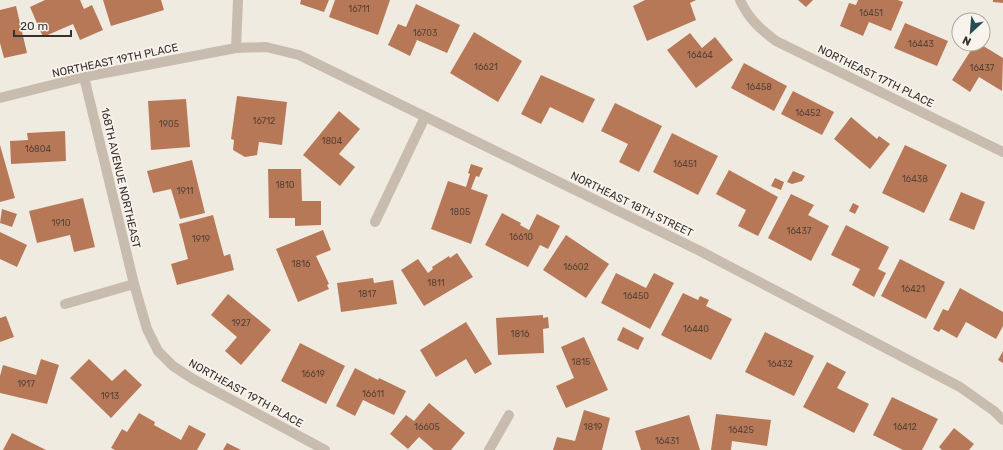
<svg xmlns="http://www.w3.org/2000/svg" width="1003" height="450" font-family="Rubik,sans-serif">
<rect width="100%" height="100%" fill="#f0ebe1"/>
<g fill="#b77858">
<polygon points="45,0 80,0 84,9 92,5 103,30 80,40 73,24 43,37 30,7"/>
<polygon points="103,0 161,0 164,10 111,26"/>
<polygon points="301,0 329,0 324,12 300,4"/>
<polygon points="335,0 390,0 378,35 329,17"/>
<polygon points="645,0 696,0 690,3 696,20 647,41 633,6"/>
<polygon points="798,0 813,0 806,7"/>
<polygon points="858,0 898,0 903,2 891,31 869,22 863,36 840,26 849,3 856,5"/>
<polygon points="993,0 1003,0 1003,3 993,2"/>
<polygon points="416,4 460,25 447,53 417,40 410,56 388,45 398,24 406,27"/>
<polygon points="16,6 27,53 4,58 0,43 0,10"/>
<polygon points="905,23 948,41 937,66 894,48"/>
<polygon points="474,32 522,61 498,102 450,73"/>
<polygon points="690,33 702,48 715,37 733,60 696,88 667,50"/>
<polygon points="975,44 980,44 1003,58 1002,91 979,77 970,92 952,80"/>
<polygon points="744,63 787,86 774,111 731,88"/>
<polygon points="541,75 595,99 583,123 550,107 541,124 521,114"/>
<polygon points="793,91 834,112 822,135 781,114"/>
<polygon points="237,96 287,102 282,145 259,142 257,155 245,157 233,150 234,140 231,139"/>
<polygon points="186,99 190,147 151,150 148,101"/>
<polygon points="615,103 662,126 639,172 619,162 628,144 601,131"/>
<polygon points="339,111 360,129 339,154 355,167 340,186 303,155"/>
<polygon points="851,117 877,139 879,136 890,144 870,169 834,139"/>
<polygon points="65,131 66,161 11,164 10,141 28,140 27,133"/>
<polygon points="672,133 718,156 698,195 653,172"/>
<polygon points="0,145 15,198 0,202"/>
<polygon points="905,145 947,165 924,213 882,193"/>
<polygon points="192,160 205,213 180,219 171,189 153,193 147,171"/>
<polygon points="471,164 483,168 479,177 476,176 471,189 488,195 471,244 431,229 448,181 466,187 470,174 468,173"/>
<polygon points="268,169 301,169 302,201 321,201 321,225 295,226 295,218 269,218"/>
<polygon points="729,170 778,197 758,236 738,226 746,210 716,194"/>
<polygon points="793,171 805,176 802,181 792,184 787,182"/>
<polygon points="775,178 784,182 781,190 771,186"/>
<polygon points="961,192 985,202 974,230 949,220"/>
<polygon points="791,194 814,205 808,215 829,226 811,261 768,238"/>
<polygon points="83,198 95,247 74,252 70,235 37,243 29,211"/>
<polygon points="853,203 859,206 855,214 849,211"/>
<polygon points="2,209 17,214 12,227 0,223"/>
<polygon points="502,213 521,223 520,225 529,230 537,214 560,226 548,249 540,245 528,267 485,245"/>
<polygon points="213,215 224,256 230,254 234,270 177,285 171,264 188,259 179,224"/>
<polygon points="846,225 889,247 878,269 886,273 874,297 852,285 860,269 831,255"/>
<polygon points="323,230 331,250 316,256 329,284 327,285 329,289 298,302 276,249"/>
<polygon points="0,232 27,245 17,267 0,259"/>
<polygon points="566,235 609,264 586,298 543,270"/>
<polygon points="457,253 473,277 424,306 401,270 418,259 428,273 433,269 432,267 449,256 450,258"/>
<polygon points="900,259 945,282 926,319 881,296"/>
<polygon points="616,273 646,288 654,273 674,283 650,329 601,303"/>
<polygon points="373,278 374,283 393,280 397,304 341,312 337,283"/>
<polygon points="960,288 1003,312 1003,326 996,339 966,322 957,338 941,329 939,332 933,329 943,309 948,311"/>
<polygon points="683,293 698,300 700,296 709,300 706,306 732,319 711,360 661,335"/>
<polygon points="228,294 271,330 241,365 225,351 237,337 211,315"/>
<polygon points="543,315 543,318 548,317 549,328 543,329 544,353 498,355 496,318"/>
<polygon points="6,316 14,337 0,342 0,318"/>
<polygon points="466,322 492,364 475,374 466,359 436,377 420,350"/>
<polygon points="623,327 644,338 638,350 617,340"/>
<polygon points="765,332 814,356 794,396 745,372"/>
<polygon points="584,337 608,390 566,408 556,386 574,378 561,347"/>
<polygon points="300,343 345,366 326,404 281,381"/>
<polygon points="1003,351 1003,363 998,360"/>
<polygon points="41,359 59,365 47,404 0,393 0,376 3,365 36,375"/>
<polygon points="89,359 112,381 125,369 142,385 111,418 70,378"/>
<polygon points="827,362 846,372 837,388 869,404 854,433 803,407"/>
<polygon points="355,368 378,380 379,378 406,391 394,415 363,400 355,416 336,406"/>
<polygon points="892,397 938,419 922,450 903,450 873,435"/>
<polygon points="429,403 465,433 451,450 434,450 419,437 408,449 390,434 406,415 414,421"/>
<polygon points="584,410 610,418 602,450 553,450 557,437 575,441"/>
<polygon points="139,413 155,422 154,425 181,440 189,425 206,434 197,450 115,450 111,448 122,429 127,432"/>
<polygon points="716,414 771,420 767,446 732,441 731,450 711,450"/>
<polygon points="689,415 700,450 641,450 635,431"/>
<polygon points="954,428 974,444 969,450 942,450 939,447"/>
<polygon points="12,433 46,450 3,450"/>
<polygon points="227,443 241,450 223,450"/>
</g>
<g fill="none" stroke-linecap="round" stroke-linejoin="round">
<g stroke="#c7bcae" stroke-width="10">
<path d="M 740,0 C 748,18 760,29 776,41 L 1003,152"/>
<polyline points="236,48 238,0"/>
<polyline points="84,77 134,284 147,329 158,351 173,366 193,379 325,450"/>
<polyline points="0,98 84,77 236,48 266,47 299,55 700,251 960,387 994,411 1003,420"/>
<polyline points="375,222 425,117"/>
<polyline points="65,304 134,284"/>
<polyline points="489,450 509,415"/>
</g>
</g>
<g text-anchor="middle" stroke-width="3.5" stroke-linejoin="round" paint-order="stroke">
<g font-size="9" fill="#574236">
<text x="359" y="12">16711</text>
<text x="871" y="16">16451</text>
<text x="425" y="36">16703</text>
<text x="921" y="47">16443</text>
<text x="700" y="58">16464</text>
<text x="486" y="70">16621</text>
<text x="982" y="71">16437</text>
<text x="759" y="90">16458</text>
<text x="808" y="116">16452</text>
<text x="264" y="124">16712</text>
<text x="169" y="127">1905</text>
<text x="332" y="144">1804</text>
<text x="38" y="152">16804</text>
<text x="685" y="167">16451</text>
<text x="915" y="182">16438</text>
<text x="285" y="188">1810</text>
<text x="185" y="194">1911</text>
<text x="460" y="215">1805</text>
<text x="61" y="226">1910</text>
<text x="799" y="234">16437</text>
<text x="521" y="240">16610</text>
<text x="201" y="242">1919</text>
<text x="301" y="267">1816</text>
<text x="576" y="270">16602</text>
<text x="436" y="286">1811</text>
<text x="913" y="292">16421</text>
<text x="367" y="297">1817</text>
<text x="636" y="299">16450</text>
<text x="241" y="326">1927</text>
<text x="696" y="332">16440</text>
<text x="520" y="337">1816</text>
<text x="581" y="365">1815</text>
<text x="780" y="367">16432</text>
<text x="313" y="377">16619</text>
<text x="26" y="387">1917</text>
<text x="373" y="397">16611</text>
<text x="110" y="399">1913</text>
<text x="427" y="430">16605</text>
<text x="593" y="430">1819</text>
<text x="905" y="430">16412</text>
<text x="741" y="433">16425</text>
<text x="667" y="444">16431</text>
</g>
<g font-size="11" fill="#37302b" stroke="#f8f4ed">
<text transform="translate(115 60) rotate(-12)" y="4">NORTHEAST 19TH PLACE</text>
<text transform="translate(876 76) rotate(26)" y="4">NORTHEAST 17TH PLACE</text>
<text transform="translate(121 178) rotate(77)" y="4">168TH AVENUE NORTHEAST</text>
<text transform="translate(632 204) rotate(26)" y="4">NORTHEAST 18TH STREET</text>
<text transform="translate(246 393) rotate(29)" y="4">NORTHEAST 19TH PLACE</text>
</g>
</g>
<g transform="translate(971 32) rotate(206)"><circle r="19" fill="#f8f4ed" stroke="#aba69f"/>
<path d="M0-3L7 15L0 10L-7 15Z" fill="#264c54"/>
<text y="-6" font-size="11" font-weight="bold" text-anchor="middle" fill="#37302b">N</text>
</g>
<path d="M14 30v6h57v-6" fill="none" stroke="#37302b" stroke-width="2"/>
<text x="20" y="30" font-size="12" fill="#37302b" stroke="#f8f4ed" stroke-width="3" paint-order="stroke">20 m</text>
</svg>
